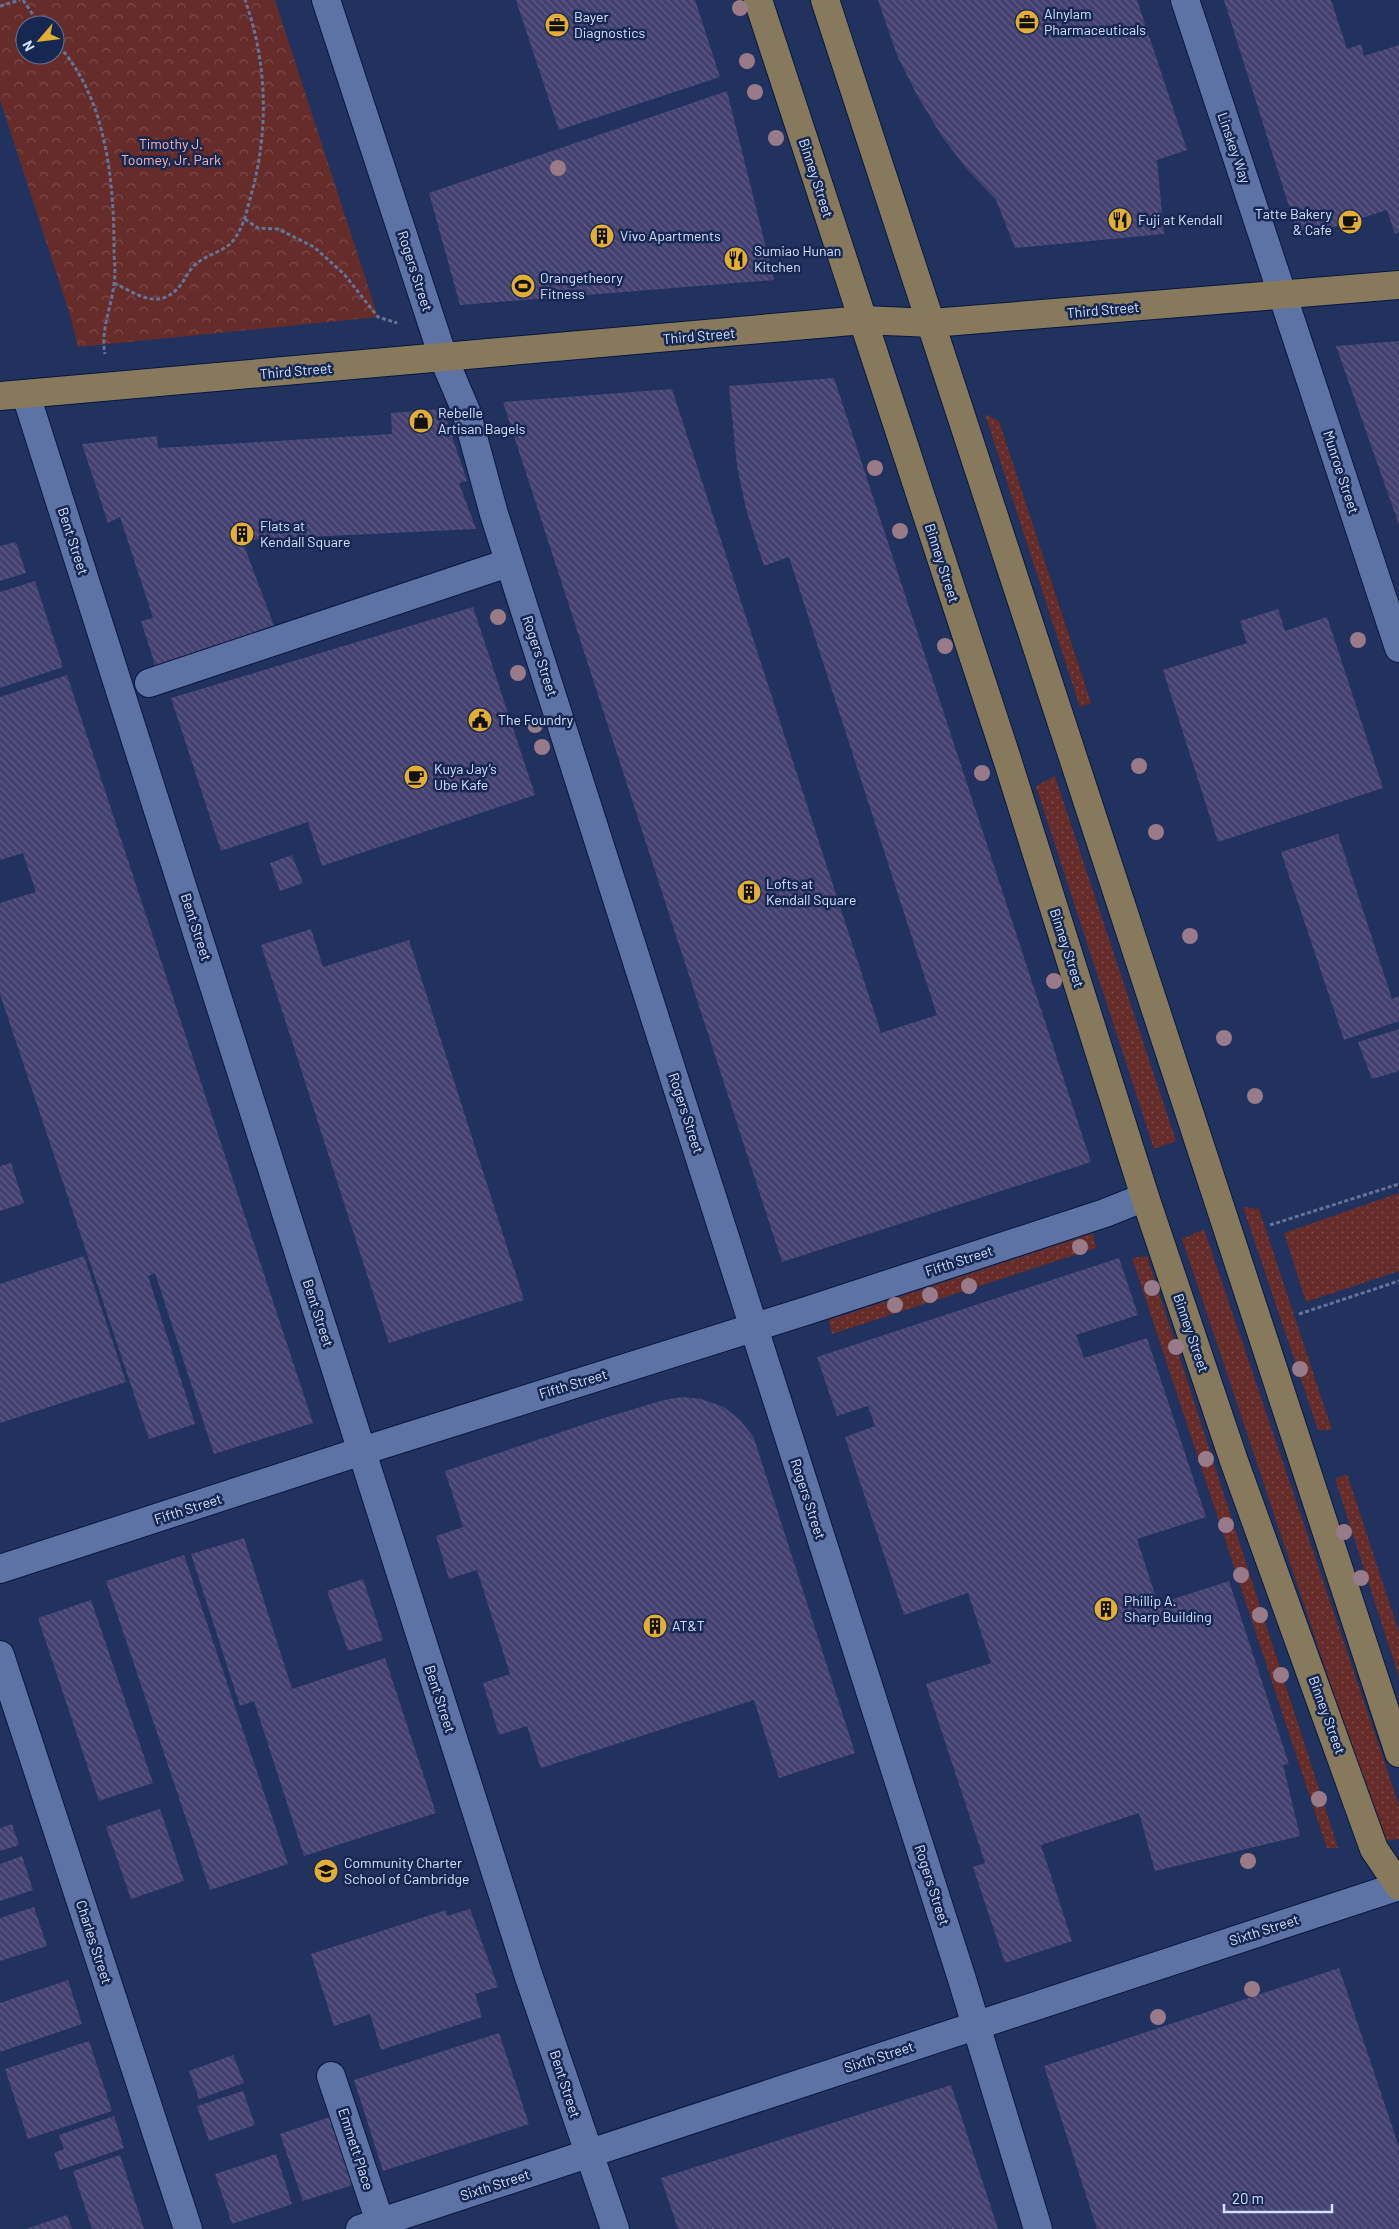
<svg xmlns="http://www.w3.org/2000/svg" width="1399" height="2229" font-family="Barlow,sans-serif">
<defs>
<pattern id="grass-dots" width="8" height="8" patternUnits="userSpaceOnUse" patternTransform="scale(1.25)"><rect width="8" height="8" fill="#652c29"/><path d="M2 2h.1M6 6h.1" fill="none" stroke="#7a4a49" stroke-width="1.8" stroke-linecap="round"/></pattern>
<pattern id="park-crowns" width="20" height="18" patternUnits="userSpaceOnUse" patternTransform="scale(1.25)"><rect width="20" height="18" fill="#652c29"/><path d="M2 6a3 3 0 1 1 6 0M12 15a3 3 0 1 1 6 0" fill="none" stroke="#7a4a49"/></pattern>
<pattern id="building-back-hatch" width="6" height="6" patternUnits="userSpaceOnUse" patternTransform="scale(1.25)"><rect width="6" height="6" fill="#444171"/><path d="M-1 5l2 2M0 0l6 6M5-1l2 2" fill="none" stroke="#5e5c86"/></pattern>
</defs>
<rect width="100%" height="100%" fill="#20325d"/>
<g fill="url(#grass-dots)">
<polygon points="985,414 999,421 1091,703 1080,707"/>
<polygon points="1055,776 1176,1141 1154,1149 1036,786"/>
<polygon points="1399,1193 1399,1271 1306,1302 1284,1233"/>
<polygon points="1243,1207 1259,1209 1332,1430 1318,1430"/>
<polygon points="1204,1229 1399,1805 1399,1839 1383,1841 1182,1239"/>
<polygon points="1093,1233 1096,1248 832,1334 829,1320"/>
<polygon points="1147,1256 1338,1848 1327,1848 1132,1258"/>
<polygon points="1347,1474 1399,1632 1399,1677 1335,1479"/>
</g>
<path fill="url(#park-crowns)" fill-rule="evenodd" d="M 0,0 L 275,0 L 378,317 L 78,347 L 70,315 L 0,100 ZM 25,25 L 55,25 L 55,55 L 25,55 Z"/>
<g fill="url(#building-back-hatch)">
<polygon points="516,0 695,0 720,77 559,130"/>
<polygon points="878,0 1137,0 1187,150 1157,160 1164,234 1015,248 996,200 966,168 941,135 917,95 897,55"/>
<polygon points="1224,0 1331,0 1347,49 1361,44 1364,56 1399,45 1399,232 1395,234 1387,210 1299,238"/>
<polygon points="727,91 774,280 460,305 429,193"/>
<polygon points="1399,341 1399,525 1336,346"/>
<polygon points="834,378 1091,1162 782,1262 503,402 672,389 881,1033 937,1015 789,557 764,566 746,509 737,466 729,386"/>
<polygon points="443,409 467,481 459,483 476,529 242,540 274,626 156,668 141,621 153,618 120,517 108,523 82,444 157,436 158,448 392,434 391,413"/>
<polygon points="16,542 26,573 0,581 0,546"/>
<polygon points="35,581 63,667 0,688 0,592"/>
<polygon points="473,607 535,795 322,866 308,822 221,851 171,698"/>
<polygon points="1278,609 1285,631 1327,617 1383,788 1218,842 1163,670 1247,643 1240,621"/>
<polygon points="67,675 313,1423 214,1454 155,1273 148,1276 195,1424 149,1439 0,994 0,903 36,892 23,853 0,860 0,697"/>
<polygon points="1338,834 1392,999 1399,996 1399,1021 1344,1040 1281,852"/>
<polygon points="292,855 303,883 280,891 270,863"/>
<polygon points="311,929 323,967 409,940 524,1300 389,1343 261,945"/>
<polygon points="1399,1029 1399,1071 1372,1079 1358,1042"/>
<polygon points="11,1163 24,1203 0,1211 0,1166"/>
<polygon points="84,1256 126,1382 0,1423 0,1284"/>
<polygon points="1119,1258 1138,1315 1076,1335 1084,1358 1147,1338 1206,1517 1137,1539 1158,1604 1229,1581 1289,1764 1283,1765 1300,1836 1155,1871 1139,1813 1041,1845 1072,1941 1005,1963 973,1867 985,1863 926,1684 991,1663 968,1593 904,1615 845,1437 875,1426 868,1406 837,1416 817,1357"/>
<polygon points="682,1397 701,1399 724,1407 741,1421 754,1438 855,1753 779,1778 754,1700 541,1768 527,1726 499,1735 483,1683 510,1674 477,1570 449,1579 436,1536 463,1527 445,1471 594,1421 664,1400"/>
<polygon points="244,1538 292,1689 385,1658 436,1813 304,1856 254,1701 240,1706 191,1554"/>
<polygon points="184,1555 288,1864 210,1890 106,1581"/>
<polygon points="363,1579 383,1640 348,1651 327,1591"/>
<polygon points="91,1600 153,1783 99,1801 38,1618"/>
<polygon points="160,1809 184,1881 131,1899 106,1827"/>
<polygon points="12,1824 19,1845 0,1851 0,1828"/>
<polygon points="22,1856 33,1890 0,1901 0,1864"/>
<polygon points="34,1907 47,1946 0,1961 0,1918"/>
<polygon points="470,1909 498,1987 475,1994 482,2017 381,2050 370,2014 334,2026 311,1954 446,1910 447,1916"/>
<polygon points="1339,1968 1399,2147 1399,2229 1097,2229 1044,2066"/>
<polygon points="68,1980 82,2024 0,2052 0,2003"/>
<polygon points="499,2033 529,2124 383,2171 354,2080"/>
<polygon points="89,2041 112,2111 28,2139 5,2069"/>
<polygon points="233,2055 244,2083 199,2099 189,2071"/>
<polygon points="951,2085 998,2229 678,2229 661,2178"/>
<polygon points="243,2091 255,2125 209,2141 197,2106"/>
<polygon points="114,2116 124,2148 60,2170 54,2153 64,2149 59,2135"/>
<polygon points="333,2116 356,2184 303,2201 280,2134"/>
<polygon points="276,2154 292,2204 232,2224 215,2174"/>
<polygon points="120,2155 144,2229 92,2229 73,2171"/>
<polygon points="67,2215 72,2229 26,2229"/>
</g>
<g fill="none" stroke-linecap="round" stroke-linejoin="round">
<defs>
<g id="minor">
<polyline points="326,0 443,357 466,411 494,514 961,1976 1038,2229"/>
<polyline points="1185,0 1399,648"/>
<polyline points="26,395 528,1974 615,2229"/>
<polyline points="149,683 496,567"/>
<polyline points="0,1569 362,1451 806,1311 1105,1213 1145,1197"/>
<polyline points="0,1655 188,2229"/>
<polyline points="331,2076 380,2222"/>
<polyline points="360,2229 1399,1886"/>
</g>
<g id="major">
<polyline points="758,0 1007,759 1145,1197 1234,1461 1374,1849 1399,1886"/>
<polyline points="825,0 1399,1753"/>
<polyline points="0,396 863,320 932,323 1399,285"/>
</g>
</defs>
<use href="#minor" stroke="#091840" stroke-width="30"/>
<use href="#major" stroke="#091840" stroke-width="30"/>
<g stroke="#647499" stroke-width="3" stroke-dasharray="4 2.5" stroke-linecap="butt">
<polyline points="23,0 40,25"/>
<polyline points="0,6 20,0"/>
<path d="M 55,42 C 106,94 114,180 114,249 C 114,260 116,272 114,283 C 112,307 100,330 105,354"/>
<polyline points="245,219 258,228 278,229 314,247 344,274 378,317 397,323"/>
<path d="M 114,283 C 137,294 158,311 179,287 C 185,280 189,269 197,263 C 207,255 221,252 230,244 C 242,232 246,214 250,199 C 269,134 268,64 245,0"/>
<polyline points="1270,1225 1399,1184"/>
<polyline points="1299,1314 1399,1281"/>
</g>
<use href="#minor" stroke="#5d73a3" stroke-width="28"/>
<use href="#major" stroke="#877a5c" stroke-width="28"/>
</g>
<g fill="#987a89">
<circle cx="740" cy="8" r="8"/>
<circle cx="747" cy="61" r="8"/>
<circle cx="755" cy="92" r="8"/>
<circle cx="776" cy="138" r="8"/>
<circle cx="558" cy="168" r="8"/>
<circle cx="875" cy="468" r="8"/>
<circle cx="900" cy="531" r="8"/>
<circle cx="498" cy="617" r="8"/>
<circle cx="1358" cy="640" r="8"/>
<circle cx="945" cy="646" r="8"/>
<circle cx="518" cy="673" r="8"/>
<circle cx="535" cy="725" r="8"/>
<circle cx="542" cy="747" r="8"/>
<circle cx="1139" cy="766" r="8"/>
<circle cx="982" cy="773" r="8"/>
<circle cx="1156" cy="832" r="8"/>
<circle cx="1190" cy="936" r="8"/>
<circle cx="1054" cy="981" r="8"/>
<circle cx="1224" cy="1038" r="8"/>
<circle cx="1255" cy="1096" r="8"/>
<circle cx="1080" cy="1247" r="8"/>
<circle cx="969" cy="1286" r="8"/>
<circle cx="1152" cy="1288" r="8"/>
<circle cx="930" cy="1295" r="8"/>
<circle cx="895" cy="1305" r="8"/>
<circle cx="1176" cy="1347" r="8"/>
<circle cx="1300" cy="1369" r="8"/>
<circle cx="1206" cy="1459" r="8"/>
<circle cx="1226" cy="1525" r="8"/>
<circle cx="1344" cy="1532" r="8"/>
<circle cx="1241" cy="1575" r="8"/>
<circle cx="1361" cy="1578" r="8"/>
<circle cx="1260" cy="1615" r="8"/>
<circle cx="1281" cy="1675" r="8"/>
<circle cx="1319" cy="1799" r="8"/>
<circle cx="1248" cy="1861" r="8"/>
<circle cx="1252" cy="1989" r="8"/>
<circle cx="1158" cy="2017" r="8"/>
</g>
<defs>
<symbol id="office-disc" viewBox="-11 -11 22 22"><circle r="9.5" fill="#e2af34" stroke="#162851"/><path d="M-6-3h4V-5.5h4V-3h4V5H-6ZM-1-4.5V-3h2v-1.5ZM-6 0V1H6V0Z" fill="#111"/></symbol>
<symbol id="restaurant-disc" viewBox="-11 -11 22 22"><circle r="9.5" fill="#e2af34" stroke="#162851"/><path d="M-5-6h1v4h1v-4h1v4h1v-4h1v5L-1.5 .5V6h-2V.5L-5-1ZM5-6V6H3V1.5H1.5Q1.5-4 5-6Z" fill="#111"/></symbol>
<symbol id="cafe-disc" viewBox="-11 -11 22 22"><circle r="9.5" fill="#e2af34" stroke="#162851"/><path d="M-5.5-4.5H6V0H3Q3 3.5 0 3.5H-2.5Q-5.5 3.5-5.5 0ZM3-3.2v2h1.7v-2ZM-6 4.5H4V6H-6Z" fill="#111"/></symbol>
<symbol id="building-disc" viewBox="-11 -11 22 22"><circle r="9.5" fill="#e2af34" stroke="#162851"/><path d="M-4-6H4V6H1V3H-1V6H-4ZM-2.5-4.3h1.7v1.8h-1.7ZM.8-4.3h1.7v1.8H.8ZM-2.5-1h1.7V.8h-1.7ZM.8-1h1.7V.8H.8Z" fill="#111"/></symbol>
<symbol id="stadium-disc" viewBox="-11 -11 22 22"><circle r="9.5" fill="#e2af34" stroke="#162851"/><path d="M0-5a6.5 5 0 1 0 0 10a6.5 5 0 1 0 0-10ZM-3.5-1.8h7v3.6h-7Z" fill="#111"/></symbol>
<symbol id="shop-disc" viewBox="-11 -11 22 22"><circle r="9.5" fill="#e2af34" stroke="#162851"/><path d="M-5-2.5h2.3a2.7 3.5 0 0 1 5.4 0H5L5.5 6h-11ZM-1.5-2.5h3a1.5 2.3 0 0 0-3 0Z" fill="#111"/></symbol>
<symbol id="civic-disc" viewBox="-11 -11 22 22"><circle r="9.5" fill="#e2af34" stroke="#162851"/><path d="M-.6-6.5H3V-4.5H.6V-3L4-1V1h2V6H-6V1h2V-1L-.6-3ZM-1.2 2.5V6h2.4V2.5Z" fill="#111"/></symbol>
<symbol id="school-disc" viewBox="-11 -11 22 22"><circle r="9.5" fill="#e2af34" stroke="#162851"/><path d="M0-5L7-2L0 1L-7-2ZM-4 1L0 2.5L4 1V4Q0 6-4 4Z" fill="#111"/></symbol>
</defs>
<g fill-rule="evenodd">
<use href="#office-disc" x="1013" y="8" width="28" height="28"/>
<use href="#office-disc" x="543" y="11" width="28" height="28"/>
<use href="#restaurant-disc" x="1106" y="206" width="28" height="28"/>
<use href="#cafe-disc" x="1336" y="208" width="28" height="28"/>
<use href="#building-disc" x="588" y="222" width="28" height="28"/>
<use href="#restaurant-disc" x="722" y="245" width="28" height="28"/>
<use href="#stadium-disc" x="509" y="272" width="28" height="28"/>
<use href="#shop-disc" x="407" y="407" width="28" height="28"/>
<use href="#building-disc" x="228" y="520" width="28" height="28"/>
<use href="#civic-disc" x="466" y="706" width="28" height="28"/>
<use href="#cafe-disc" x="402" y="763" width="28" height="28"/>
<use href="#building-disc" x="735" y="878" width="28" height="28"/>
<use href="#building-disc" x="1092" y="1595" width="28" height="28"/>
<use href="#building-disc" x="641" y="1612" width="28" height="28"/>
<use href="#school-disc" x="312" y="1857" width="28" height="28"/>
</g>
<g text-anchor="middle" stroke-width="5" stroke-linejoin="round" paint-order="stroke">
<g font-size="14" fill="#d4e1fc" stroke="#162851" text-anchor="start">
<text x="1044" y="19">Alnylam<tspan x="1044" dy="16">Pharmaceuticals</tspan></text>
<text x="574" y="22">Bayer<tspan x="574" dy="16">Diagnostics</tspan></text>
<text x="1332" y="219" text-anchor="end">Tatte Bakery<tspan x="1332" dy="16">&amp; Cafe</tspan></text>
<text x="1138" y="225">Fuji at Kendall</text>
<text x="620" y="241">Vivo Apartments</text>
<text x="754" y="256">Sumiao Hunan<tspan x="754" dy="16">Kitchen</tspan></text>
<text x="540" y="283">Orangetheory<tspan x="540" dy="16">Fitness</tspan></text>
<text x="438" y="418">Rebelle<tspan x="438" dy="16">Artisan Bagels</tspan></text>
<text x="260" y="531">Flats at<tspan x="260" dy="16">Kendall Square</tspan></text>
<text x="498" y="725">The Foundry</text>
<text x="434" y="774">Kuya Jay’s<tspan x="434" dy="16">Ube Kafe</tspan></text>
<text x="766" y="889">Lofts at<tspan x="766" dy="16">Kendall Square</tspan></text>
<text x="1124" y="1606">Phillip A.<tspan x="1124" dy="16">Sharp Building</tspan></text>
<text x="672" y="1631">AT&amp;T</text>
<text x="344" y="1868">Community Charter<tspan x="344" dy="16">School of Cambridge</tspan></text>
</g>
<g font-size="14" fill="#fbb4ad" stroke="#162851">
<text x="171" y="149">Timothy J.<tspan x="171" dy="16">Toomey, Jr. Park</tspan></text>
</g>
<g font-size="14" fill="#d4e1fc" stroke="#162851">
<text transform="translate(1234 148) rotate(71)" y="5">Linskey Way</text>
<text transform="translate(816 178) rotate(72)" y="5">Binney Street</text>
<text transform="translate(415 271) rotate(72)" y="5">Rogers Street</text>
<text transform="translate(1103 310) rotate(-5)" y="5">Third Street</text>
<text transform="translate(699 336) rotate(-5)" y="5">Third Street</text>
<text transform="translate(296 371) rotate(-5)" y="5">Third Street</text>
<text transform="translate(1341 472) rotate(72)" y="5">Munroe Street</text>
<text transform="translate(73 541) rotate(72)" y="5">Bent Street</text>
<text transform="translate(942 563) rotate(72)" y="5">Binney Street</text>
<text transform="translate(540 656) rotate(72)" y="5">Rogers Street</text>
<text transform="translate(196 927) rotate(72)" y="5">Bent Street</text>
<text transform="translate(1067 948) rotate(72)" y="5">Binney Street</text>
<text transform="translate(686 1113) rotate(72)" y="5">Rogers Street</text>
<text transform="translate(959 1261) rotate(-18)" y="5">Fifth Street</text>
<text transform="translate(318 1313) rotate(72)" y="5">Bent Street</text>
<text transform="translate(1191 1333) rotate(71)" y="5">Binney Street</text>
<text transform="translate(573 1384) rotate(-17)" y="5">Fifth Street</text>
<text transform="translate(808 1499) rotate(72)" y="5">Rogers Street</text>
<text transform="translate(188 1509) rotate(-18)" y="5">Fifth Street</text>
<text transform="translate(440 1699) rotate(72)" y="5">Bent Street</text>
<text transform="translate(1327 1715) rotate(70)" y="5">Binney Street</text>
<text transform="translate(932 1885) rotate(72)" y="5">Rogers Street</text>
<text transform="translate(1264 1930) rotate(-18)" y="5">Sixth Street</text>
<text transform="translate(94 1942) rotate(72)" y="5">Charles Street</text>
<text transform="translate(879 2057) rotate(-18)" y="5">Sixth Street</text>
<text transform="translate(565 2084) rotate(72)" y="5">Bent Street</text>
<text transform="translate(356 2149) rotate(72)" y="5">Emmett Place</text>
<text transform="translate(495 2185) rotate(-18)" y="5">Sixth Street</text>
</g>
</g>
<g transform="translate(40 40) rotate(242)"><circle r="24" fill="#162851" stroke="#627295"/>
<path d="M0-4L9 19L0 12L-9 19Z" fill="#e2af34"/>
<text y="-8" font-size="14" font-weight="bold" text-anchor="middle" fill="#d4e1fc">N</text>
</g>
<path d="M1224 2204v8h108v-8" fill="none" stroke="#d4e1fc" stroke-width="2.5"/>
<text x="1232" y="2204" font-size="15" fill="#d4e1fc" stroke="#162851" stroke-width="4" paint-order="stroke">20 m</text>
</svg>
